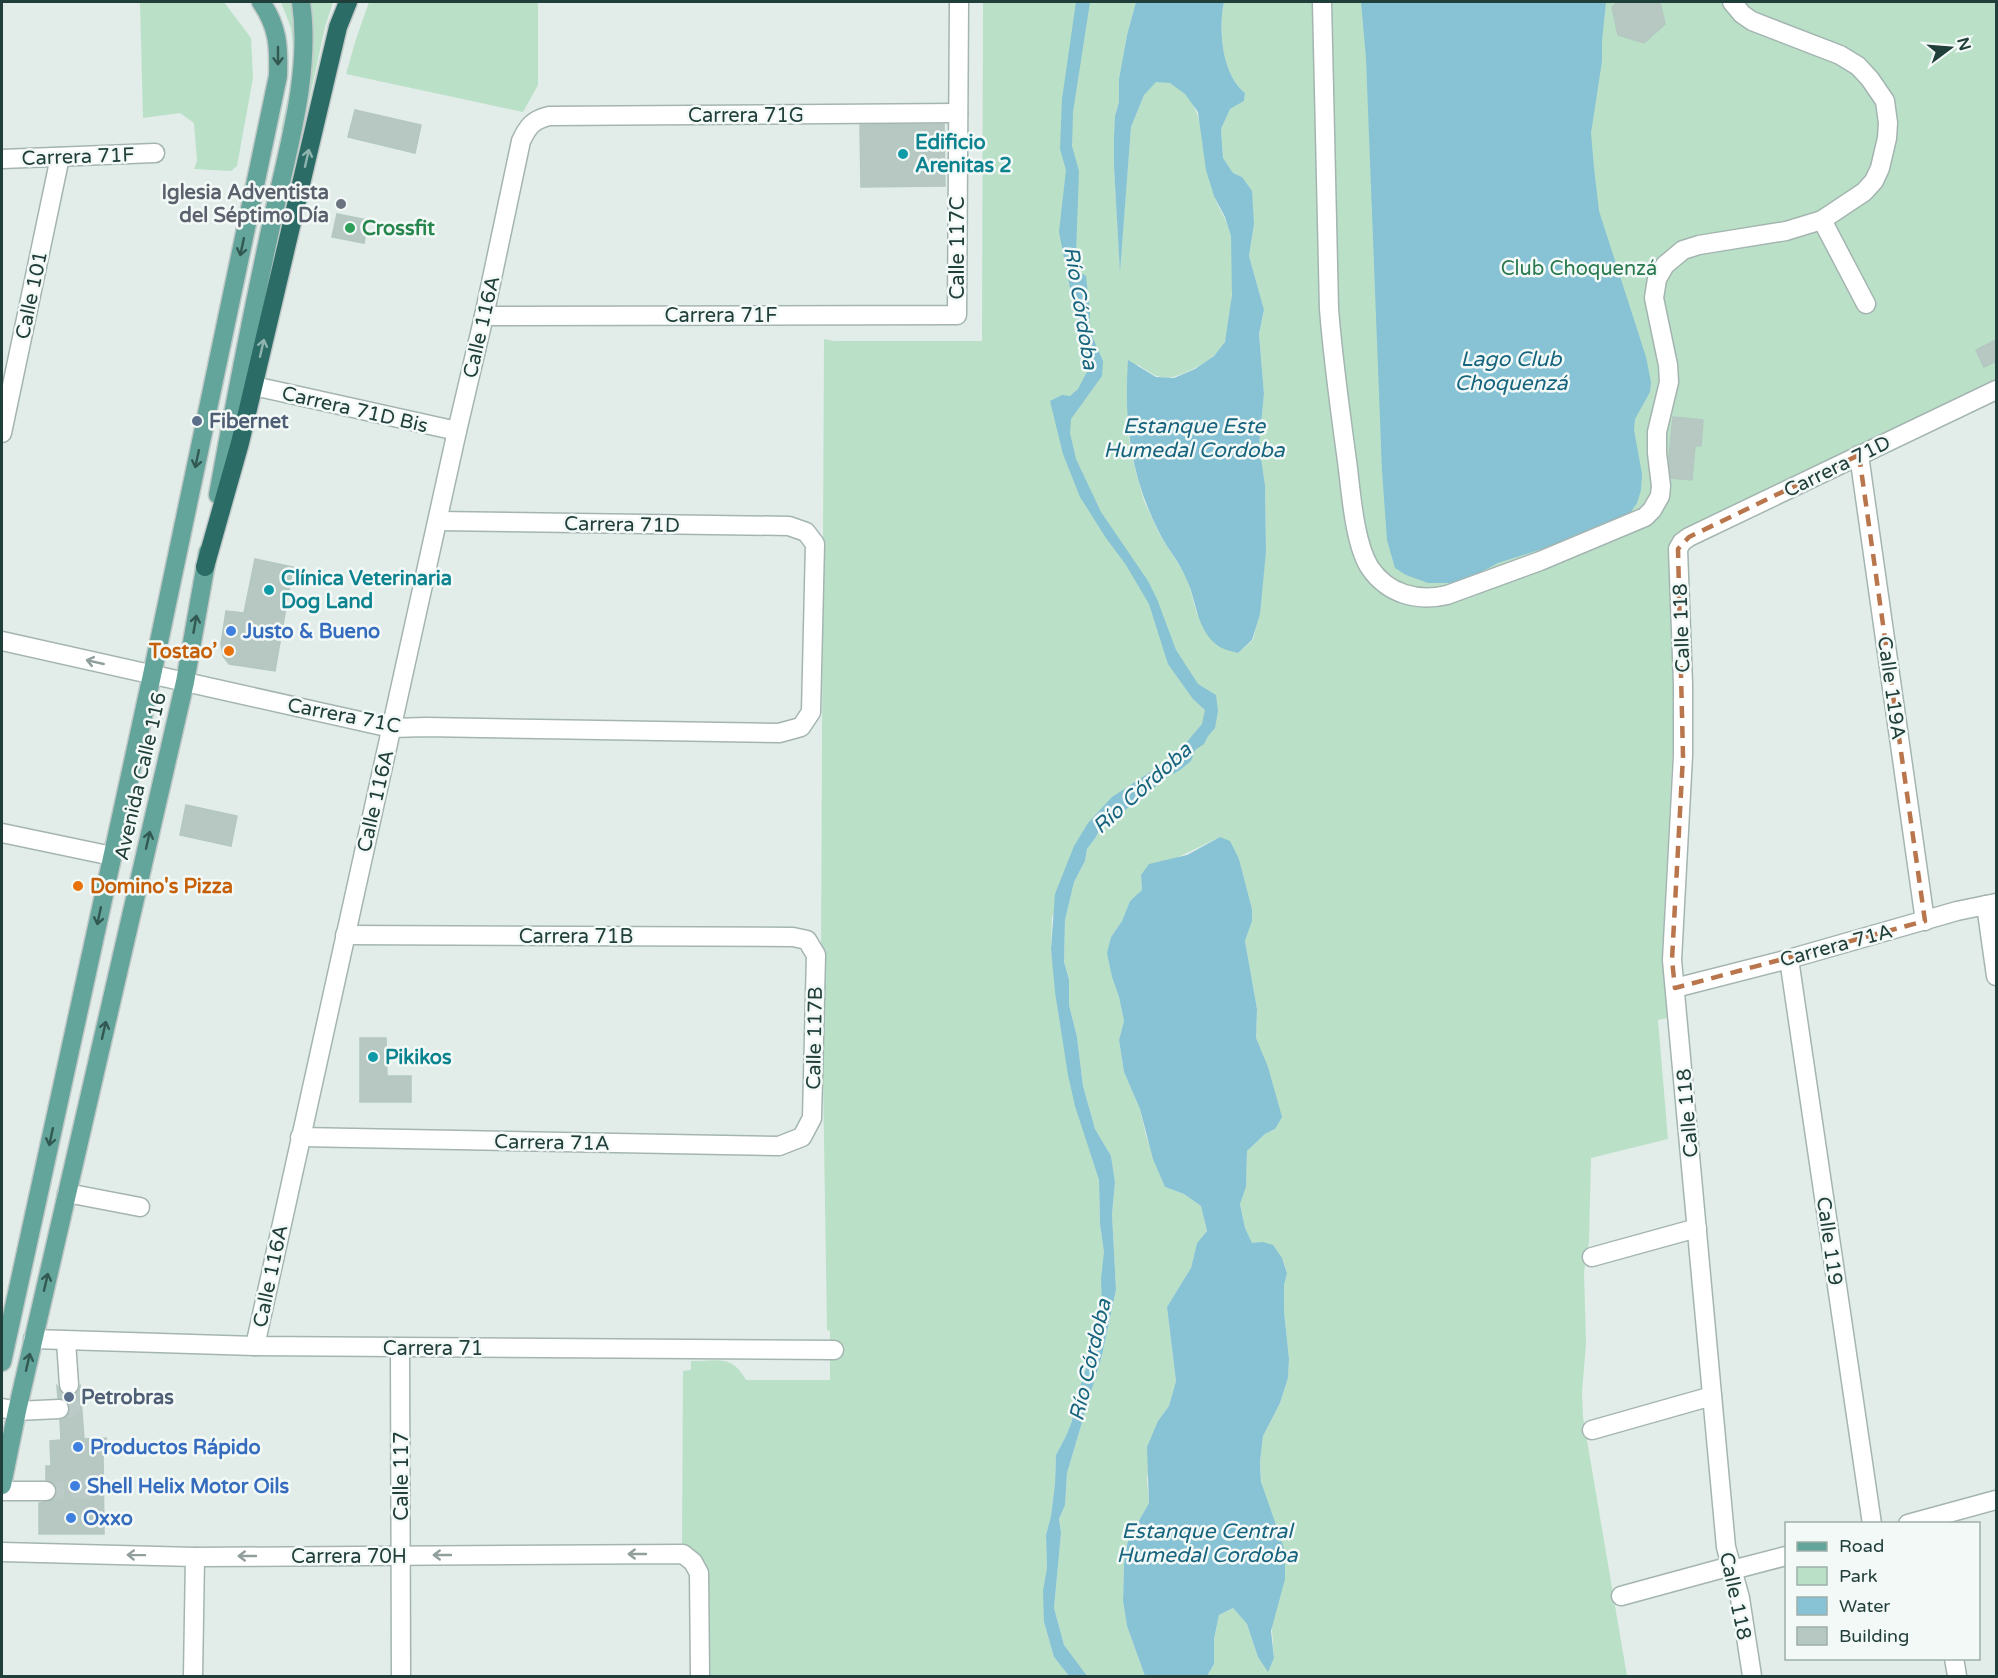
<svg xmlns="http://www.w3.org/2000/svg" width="1998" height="1678" font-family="'Varela Round',sans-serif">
<rect width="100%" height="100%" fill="#e2ede9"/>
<g fill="#bae0c8">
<polygon points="140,2 224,2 251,38 253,78 237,166 231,171 194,169 197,161 194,123 180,113 143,118"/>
<polygon points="281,2 333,2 325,27 302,133 281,130 295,66 291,28"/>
<polygon points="369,2 538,2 538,85 523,112 346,74 356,39"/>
<path d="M 983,2 L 1136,2 L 1127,35 L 1119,79 L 1119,102 L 1115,116 L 1114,167 L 1120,268 L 1131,127 L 1144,95 L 1156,81 C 1160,82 1166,82 1170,83 C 1206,96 1206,161 1214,193 C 1217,208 1228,220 1231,236 C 1234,257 1233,321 1225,341 C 1220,353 1203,365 1191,370 C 1165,382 1160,380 1137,364 L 1127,429 L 1135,469 L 1144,501 L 1159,533 L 1187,578 L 1197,614 L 1238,653 L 1253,640 L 1259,614 L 1266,552 L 1265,485 L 1259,445 L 1264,394 L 1259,334 L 1264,311 L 1249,256 L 1254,224 L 1242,177 L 1233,173 L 1223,158 L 1221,129 L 1230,109 L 1244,101 L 1245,93 C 1222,74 1218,30 1224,2 L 1996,2 L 1996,379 L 1678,533 L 1671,541 L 1668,547 L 1673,684 L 1673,745 L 1662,957 L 1667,1018 L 1658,1020 L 1668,1139 L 1591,1158 L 1589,1242 L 1584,1272 L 1586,1343 L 1582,1393 L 1583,1417 L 1627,1676 L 1207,1676 L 1214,1664 L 1214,1639 L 1219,1615 L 1233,1608 L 1247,1624 L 1258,1657 L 1268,1671 L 1274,1658 L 1260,1462 L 1263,1436 L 1280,1403 L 1288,1378 L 1289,1359 L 1284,1311 L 1284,1285 L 1287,1272 L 1282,1258 L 1252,1244 L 1245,1228 L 1240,1203 L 1246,1187 L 1247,1151 L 1265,1134 L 1275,1129 L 1256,1038 L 1257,1009 L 1245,941 L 1252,921 L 1252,909 L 1239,859 L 1220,837 L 1141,875 L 1142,890 L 1130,901 L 1122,921 L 1111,937 L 1108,953 L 1112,977 L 1119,997 L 1124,1021 L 1119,1040 L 1124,1072 L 1140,1109 L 1146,1136 L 1165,1187 L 1184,1194 L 1201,1206 L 1207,1231 L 1197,1243 L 1191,1268 L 1167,1307 L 1176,1381 L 1169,1406 L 1158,1421 L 1147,1479 L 1149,1503 L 1128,1540 L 1124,1564 L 1123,1601 L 1127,1626 L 1145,1676 L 1086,1676 L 1064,1645 L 1054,1608 L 1061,1533 L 1059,1519 L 1065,1505 L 1067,1473 L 1102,1355 L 1116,1290 L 1112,1214 L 1115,1182 L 1111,1156 L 1095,1129 L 1083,1086 L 1077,1037 L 1069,1005 L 1069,978 L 1064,962 L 1065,920 L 1074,882 L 1085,861 L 1087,849 L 1096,837 L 1100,828 L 1144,795 L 1124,790 L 1112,797 L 1052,917 L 1051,949 L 1059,1018 L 1080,1120 L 1099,1180 L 1100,1224 L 1104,1252 L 1102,1307 L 1090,1343 L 1088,1362 L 1074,1405 L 1072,1421 L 1066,1436 L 1056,1455 L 1055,1484 L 1051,1516 L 1046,1535 L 1047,1568 L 1044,1622 L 1054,1657 L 1069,1676 L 705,1676 L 706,1575 L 682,1548 L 683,1371 L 691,1370 L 691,1361 C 717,1361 732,1354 746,1380 L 830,1380 L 830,1331 L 827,1330 L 821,947 L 824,339 L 834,341 L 982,341 Z"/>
</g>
<g fill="#87c2d5">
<polygon points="1076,2 1090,2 1073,112 1072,146 1079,171 1076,254 1078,271 1086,276 1090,312 1089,329 1103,361 1102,376 1071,419 1070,433 1076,459 1101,512 1148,581 1157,599 1176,650 1198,684 1216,695 1218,711 1215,728 1208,736 1204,744 1195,750 1191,761 1180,770 1166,778 1139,800 1100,828 1096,837 1087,849 1085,861 1074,882 1065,920 1064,962 1069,979 1069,1005 1077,1037 1083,1086 1095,1129 1111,1156 1115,1182 1112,1214 1116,1290 1102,1355 1067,1473 1065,1505 1059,1519 1061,1533 1054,1608 1064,1645 1087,1676 1069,1676 1054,1657 1044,1622 1043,1591 1047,1568 1046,1535 1051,1516 1055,1484 1056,1455 1066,1436 1072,1421 1074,1405 1088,1362 1090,1343 1102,1307 1101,1279 1104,1252 1100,1224 1099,1180 1075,1106 1068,1075 1055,992 1051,949 1055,894 1074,846 1088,823 1112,797 1175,756 1202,724 1205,710 1193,699 1168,664 1149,604 1126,565 1106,538 1080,497 1063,454 1050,401 1062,395 1070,396 1078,389 1088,370 1086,364 1087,356 1083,350 1077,332 1078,314 1071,293 1059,232 1066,170 1060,149 1062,99"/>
<path d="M 1136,2 L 1224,2 C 1218,30 1222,74 1245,93 L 1244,101 L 1230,109 L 1221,129 L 1223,158 L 1233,173 L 1242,177 L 1252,191 L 1254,224 L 1249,256 L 1264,310 L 1259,334 L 1264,394 L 1259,445 L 1265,485 L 1266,552 L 1260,614 L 1252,640 L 1238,653 C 1232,651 1225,650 1220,647 C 1196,632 1197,600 1186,578 C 1179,561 1166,547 1158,530 C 1130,474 1124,422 1128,360 L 1156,377 L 1174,378 L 1195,369 L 1214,356 L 1225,342 L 1232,295 L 1231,236 L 1225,217 L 1214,196 L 1206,170 L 1198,112 L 1185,94 L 1170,83 L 1156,82 L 1144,95 L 1131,127 L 1120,272 L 1114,167 L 1114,137 L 1115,116 L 1119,102 L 1119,79 L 1127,35 Z"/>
<polygon points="1361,2 1606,2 1602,41 1602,61 1591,133 1594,168 1599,211 1646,357 1651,382 1650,392 1635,419 1634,430 1642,474 1641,490 1637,503 1628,516 1585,535 1498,563 1470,578 1452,583 1428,583 1406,575 1395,568 1387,540 1382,471 1366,58"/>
<polygon points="1220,837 1230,841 1239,859 1252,909 1252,921 1245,941 1257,1009 1256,1038 1268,1067 1282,1117 1275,1129 1265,1134 1247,1151 1246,1187 1240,1204 1245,1228 1252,1243 1263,1242 1273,1245 1282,1258 1287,1273 1284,1285 1284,1311 1289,1359 1288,1378 1280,1403 1263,1436 1260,1462 1261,1482 1285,1551 1285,1579 1271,1631 1274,1658 1268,1672 1258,1657 1247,1624 1233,1608 1219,1615 1214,1639 1214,1664 1207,1676 1145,1676 1127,1626 1123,1601 1124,1564 1128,1540 1149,1503 1147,1447 1158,1421 1169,1406 1176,1381 1167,1307 1191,1268 1197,1243 1207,1231 1201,1206 1184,1194 1165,1187 1153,1159 1140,1109 1124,1072 1119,1040 1124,1021 1119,997 1112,977 1107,953 1111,937 1122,921 1130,901 1142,890 1141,875 1149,864 1187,855"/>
</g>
<g fill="#b7c8c3" stroke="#b4c7c1" stroke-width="1.5">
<polygon points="1618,2 1660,2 1665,24 1644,43 1618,35 1612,7"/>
<polygon points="355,110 421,125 415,153 348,137"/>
<polygon points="944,124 945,186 861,187 860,125"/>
<polygon points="337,214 368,220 364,243 332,237"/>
<polygon points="1996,340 1996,361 1984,367 1976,350"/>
<polygon points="1673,417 1703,420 1701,446 1695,446 1692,480 1671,478 1669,457"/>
<polygon points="255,559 293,567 275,671 229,664 223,656 221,644 226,611 244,613"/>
<polygon points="186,805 237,816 231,846 180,835"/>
<polygon points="360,1038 386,1038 387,1076 411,1076 411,1102 360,1102"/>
<polygon points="57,1386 64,1395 69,1396 76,1394 80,1386 84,1439 106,1438 107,1454 103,1454 104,1534 39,1534 39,1503 52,1500 57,1492 55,1485 46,1480 46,1466 51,1466 50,1441 61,1440 60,1420 66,1418 70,1409 68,1402 58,1398"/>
</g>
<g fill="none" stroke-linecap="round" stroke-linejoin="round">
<g stroke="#bbcac6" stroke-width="18" stroke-dasharray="18 9" stroke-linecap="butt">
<polyline points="59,1409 71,1408 69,1385"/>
<polyline points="46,1491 96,1489"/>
</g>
<defs>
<g id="minor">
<path d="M 1322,2 L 1329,309 C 1333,360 1340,410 1347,461 C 1351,491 1354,543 1370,568 C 1388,594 1417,602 1447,595 L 1540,561 L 1645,517 L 1652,510 L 1660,496 L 1661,486 L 1657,453 L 1657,432 L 1669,382 L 1668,365 L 1654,298 L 1657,279 L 1665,265 L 1683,250 L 1699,245 L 1786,231 L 1822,220 L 1864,192 L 1874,181 L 1880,168 L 1887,138 L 1888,123 L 1885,101 L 1870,79 L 1858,66 L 1840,55 L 1752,21 L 1742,14 L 1732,2"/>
<polyline points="2,159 155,153"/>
<polyline points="1822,220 1866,304"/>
<polyline points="484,316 957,315 959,2"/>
<polyline points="254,386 457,431"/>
<polyline points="2,433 60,157"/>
<polyline points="1859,455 1925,921"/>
<polyline points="2,641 391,728 426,727 779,733 801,727 811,712 815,544 806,532 789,526 438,521"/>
<polyline points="2,833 112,856"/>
<polyline points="1986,905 1996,976"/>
<polyline points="1789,959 1872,1524"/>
<polyline points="1675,988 1789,959 1957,911 1996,903"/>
<polyline points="300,1137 779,1146 802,1137 812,1118 816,955 807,940 793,937 345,935"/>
<polyline points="67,1193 140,1207"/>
<polyline points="1592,1257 1697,1228"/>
<polyline points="33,1339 255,1346 834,1350"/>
<polyline points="66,1341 69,1385"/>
<path d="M 255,1346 L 457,431 L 484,316 L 521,141 C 528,126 533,120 549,116 L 958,113"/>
<polyline points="400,1348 401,1676"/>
<polyline points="2,1408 17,1411 59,1409"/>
<polyline points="1592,1430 1712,1396"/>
<polyline points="2,1491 46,1491"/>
<polyline points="1908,1524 1996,1500"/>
<polyline points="2,1552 195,1557 683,1554 693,1562 699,1573 700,1676"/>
<polyline points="1732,1570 1786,1556"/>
<polyline points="1621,1596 1731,1566"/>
<polyline points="1954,1658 1957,1676"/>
<polyline points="193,1676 195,1557"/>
<polyline points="1752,1676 1740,1598 1726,1547 1672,960 1683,756 1683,684 1678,549 1682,542 1689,537 1996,390"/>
</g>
<g id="major">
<path d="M 218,495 C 234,407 251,319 270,231 C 285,158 312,76 301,2"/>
<path d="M 2,1362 L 152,675 L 278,76 C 279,46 278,27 261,2"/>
<polyline points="2,1485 17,1411 185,682 208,552"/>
</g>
<polyline id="highway" points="205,567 240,443 338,27 348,2"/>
</defs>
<use href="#minor" stroke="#a4b5b1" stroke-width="21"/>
<use href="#major" stroke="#c1c9c8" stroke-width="21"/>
<use href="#highway" stroke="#c1c9c8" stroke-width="21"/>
<use href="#minor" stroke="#fff" stroke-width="18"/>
<use href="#major" stroke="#64a59b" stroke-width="18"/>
<use href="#highway" stroke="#2b6d66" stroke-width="18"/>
</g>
<defs><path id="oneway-shaft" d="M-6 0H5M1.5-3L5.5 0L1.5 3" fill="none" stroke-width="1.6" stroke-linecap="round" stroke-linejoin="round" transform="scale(1.5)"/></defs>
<g stroke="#325852">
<use href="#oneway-shaft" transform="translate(278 56) rotate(90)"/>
<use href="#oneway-shaft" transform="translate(242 247) rotate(102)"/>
<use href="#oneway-shaft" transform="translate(197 459) rotate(102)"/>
<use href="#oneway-shaft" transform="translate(195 624) rotate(-80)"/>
<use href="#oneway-shaft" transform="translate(148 840) rotate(-77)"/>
<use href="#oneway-shaft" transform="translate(99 916) rotate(102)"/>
<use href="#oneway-shaft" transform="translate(104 1030) rotate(-77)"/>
<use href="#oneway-shaft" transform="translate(51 1137) rotate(102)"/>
<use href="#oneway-shaft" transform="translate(46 1282) rotate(-77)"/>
<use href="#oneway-shaft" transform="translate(28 1362) rotate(-77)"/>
</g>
<g stroke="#8fb3ae">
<use href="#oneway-shaft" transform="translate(307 158) rotate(-77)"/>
<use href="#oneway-shaft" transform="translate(262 348) rotate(-77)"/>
</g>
<g stroke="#909f9c">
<use href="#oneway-shaft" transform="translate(95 662) rotate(-167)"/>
<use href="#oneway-shaft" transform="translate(637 1554) rotate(180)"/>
<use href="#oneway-shaft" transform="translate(136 1555) rotate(-179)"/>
<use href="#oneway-shaft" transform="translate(442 1555) rotate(180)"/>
<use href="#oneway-shaft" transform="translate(247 1556) rotate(180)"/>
</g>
<path fill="none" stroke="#b9754c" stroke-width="4.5" stroke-dasharray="12 8" stroke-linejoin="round" d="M 1859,455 L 1925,921 L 1675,988 L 1672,960 L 1683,756 L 1678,549 L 1689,537 Z"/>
<g fill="#0f9aa8" stroke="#f3f9f7" stroke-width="2">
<circle cx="903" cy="154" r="6"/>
<circle cx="269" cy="590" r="6"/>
<circle cx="373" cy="1057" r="6"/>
</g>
<circle fill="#6b7280" stroke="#f3f9f7" stroke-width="2" cx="341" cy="204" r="6"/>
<circle fill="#2e9e5b" stroke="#f3f9f7" stroke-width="2" cx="350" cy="228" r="6"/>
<g fill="#5c6f8a" stroke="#f3f9f7" stroke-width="2">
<circle cx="197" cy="421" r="6"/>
<circle cx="69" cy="1397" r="6"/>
</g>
<g fill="#3f7fe0" stroke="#f3f9f7" stroke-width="2">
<circle cx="231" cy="631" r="6"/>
<circle cx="78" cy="1447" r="6"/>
<circle cx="75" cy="1486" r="6"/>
<circle cx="71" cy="1518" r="6"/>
</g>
<g fill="#e8710a" stroke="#f3f9f7" stroke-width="2">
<circle cx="229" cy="651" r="6"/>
<circle cx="78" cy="886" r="6"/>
</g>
<g text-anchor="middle" stroke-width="5" stroke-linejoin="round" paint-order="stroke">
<g font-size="20" fill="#213f3a" stroke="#f3f9f7">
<text x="746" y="122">Carrera 71G</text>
<text transform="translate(78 156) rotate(-2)" y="7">Carrera 71F</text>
<text transform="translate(957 248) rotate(-90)" y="7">Calle 117C</text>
<text transform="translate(31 295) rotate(-78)" y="7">Calle 101</text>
<text x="721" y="322">Carrera 71F</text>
<text transform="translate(481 327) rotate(-77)" y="7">Calle 116A</text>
<text transform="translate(355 409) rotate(13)" y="7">Carrera 71D Bis</text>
<text transform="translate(1837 466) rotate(-26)" y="7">Carrera 71D</text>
<text transform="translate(622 524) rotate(1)" y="7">Carrera 71D</text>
<text transform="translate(1681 628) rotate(-92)" y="7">Calle 118</text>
<text transform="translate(1892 688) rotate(82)" y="7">Calle 119A</text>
<text transform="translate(344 715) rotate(11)" y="7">Carrera 71C</text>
<text transform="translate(140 776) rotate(-77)" y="7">Avenida Calle 116</text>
<text transform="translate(375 801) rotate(-77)" y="7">Calle 116A</text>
<text x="576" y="943">Carrera 71B</text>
<text transform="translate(1836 945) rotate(-15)" y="7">Carrera 71A</text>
<text transform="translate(814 1038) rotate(-89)" y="7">Calle 117B</text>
<text transform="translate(1687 1113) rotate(-95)" y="7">Calle 118</text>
<text transform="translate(552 1142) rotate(1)" y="7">Carrera 71A</text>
<text transform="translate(1830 1241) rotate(82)" y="7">Calle 119</text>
<text transform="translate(270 1276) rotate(-78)" y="7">Calle 116A</text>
<text x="433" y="1355">Carrera 71</text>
<text transform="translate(401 1476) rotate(-90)" y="7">Calle 117</text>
<text x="349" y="1563">Carrera 70H</text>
<text transform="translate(1736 1596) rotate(78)" y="7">Calle 118</text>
</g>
<g font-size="20" font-weight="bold" fill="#0d838f" stroke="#f3f9f7" text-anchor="start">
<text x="915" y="149">Edificio<tspan x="915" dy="23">Arenitas 2</tspan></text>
<text x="281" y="585">Clínica Veterinaria<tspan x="281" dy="23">Dog Land</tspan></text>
<text x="385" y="1064">Pikikos</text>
</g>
<g font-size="20" font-weight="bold" fill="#5b616d" stroke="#f3f9f7" text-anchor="end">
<text x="329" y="199">Iglesia Adventista<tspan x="329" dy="23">del Séptimo Día</tspan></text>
</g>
<g font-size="20" font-weight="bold" fill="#27864d" stroke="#f3f9f7" text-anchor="start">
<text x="362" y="235">Crossfit</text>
</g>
<g font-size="20" fill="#29794f" stroke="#f3f9f7">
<text x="1579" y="275">Club Choquenzá</text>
</g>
<g font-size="20" font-weight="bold" fill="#4e5e75" stroke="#f3f9f7" text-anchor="start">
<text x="209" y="428">Fibernet</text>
<text x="81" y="1404">Petrobras</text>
</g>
<g font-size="20" font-weight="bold" fill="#366cbe" stroke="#f3f9f7" text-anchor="start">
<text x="243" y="638">Justo &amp; Bueno</text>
<text x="90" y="1454">Productos Rápido</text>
<text x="87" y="1493">Shell Helix Motor Oils</text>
<text x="83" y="1525">Oxxo</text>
</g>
<g font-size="20" font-weight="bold" fill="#c56008" stroke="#f3f9f7" text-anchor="end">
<text x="217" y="658">Tostao’</text>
<text x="90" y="893" text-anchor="start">Domino's Pizza</text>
</g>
<g font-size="21" font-style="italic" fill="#17647f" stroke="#f3f9f7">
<text transform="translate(1081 308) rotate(81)" y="7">Río Córdoba</text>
<text x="1511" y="366">Lago Club<tspan x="1511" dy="24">Choquenzá</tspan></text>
<text x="1194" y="433">Estanque Este<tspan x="1194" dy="24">Humedal Cordoba</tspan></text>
<text transform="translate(1142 788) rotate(-42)" y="7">Río Córdoba</text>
<text transform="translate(1090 1360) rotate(-77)" y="7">Río Córdoba</text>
<text x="1207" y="1538">Estanque Central<tspan x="1207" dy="24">Humedal Cordoba</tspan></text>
</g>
</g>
<rect width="1998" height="1678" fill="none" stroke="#213f3a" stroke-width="6"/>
<rect x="1785" y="1522" width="195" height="138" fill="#f3f9f7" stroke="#9fafab" stroke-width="1.5"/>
<rect x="1797" y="1542" width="30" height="9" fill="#64a59b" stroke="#9fafab" stroke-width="1.5"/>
<text x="1839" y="1552" font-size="18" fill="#213f3a">Road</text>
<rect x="1797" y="1567" width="30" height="18" fill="#bae0c8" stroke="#9fafab" stroke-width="1.5"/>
<text x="1839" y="1582" font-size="18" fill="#213f3a">Park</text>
<rect x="1797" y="1597" width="30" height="18" fill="#87c2d5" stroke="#9fafab" stroke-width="1.5"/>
<text x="1839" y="1612" font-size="18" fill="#213f3a">Water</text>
<rect x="1797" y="1627" width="30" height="18" fill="#b7c8c3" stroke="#9fafab" stroke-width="1.5"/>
<text x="1839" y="1642" font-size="18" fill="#213f3a">Building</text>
<g transform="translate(1950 48) rotate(74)" stroke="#f3f9f7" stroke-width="4.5" paint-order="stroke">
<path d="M0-4.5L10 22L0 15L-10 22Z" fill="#213f3a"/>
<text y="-9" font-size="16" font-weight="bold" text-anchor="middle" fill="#213f3a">N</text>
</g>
</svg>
